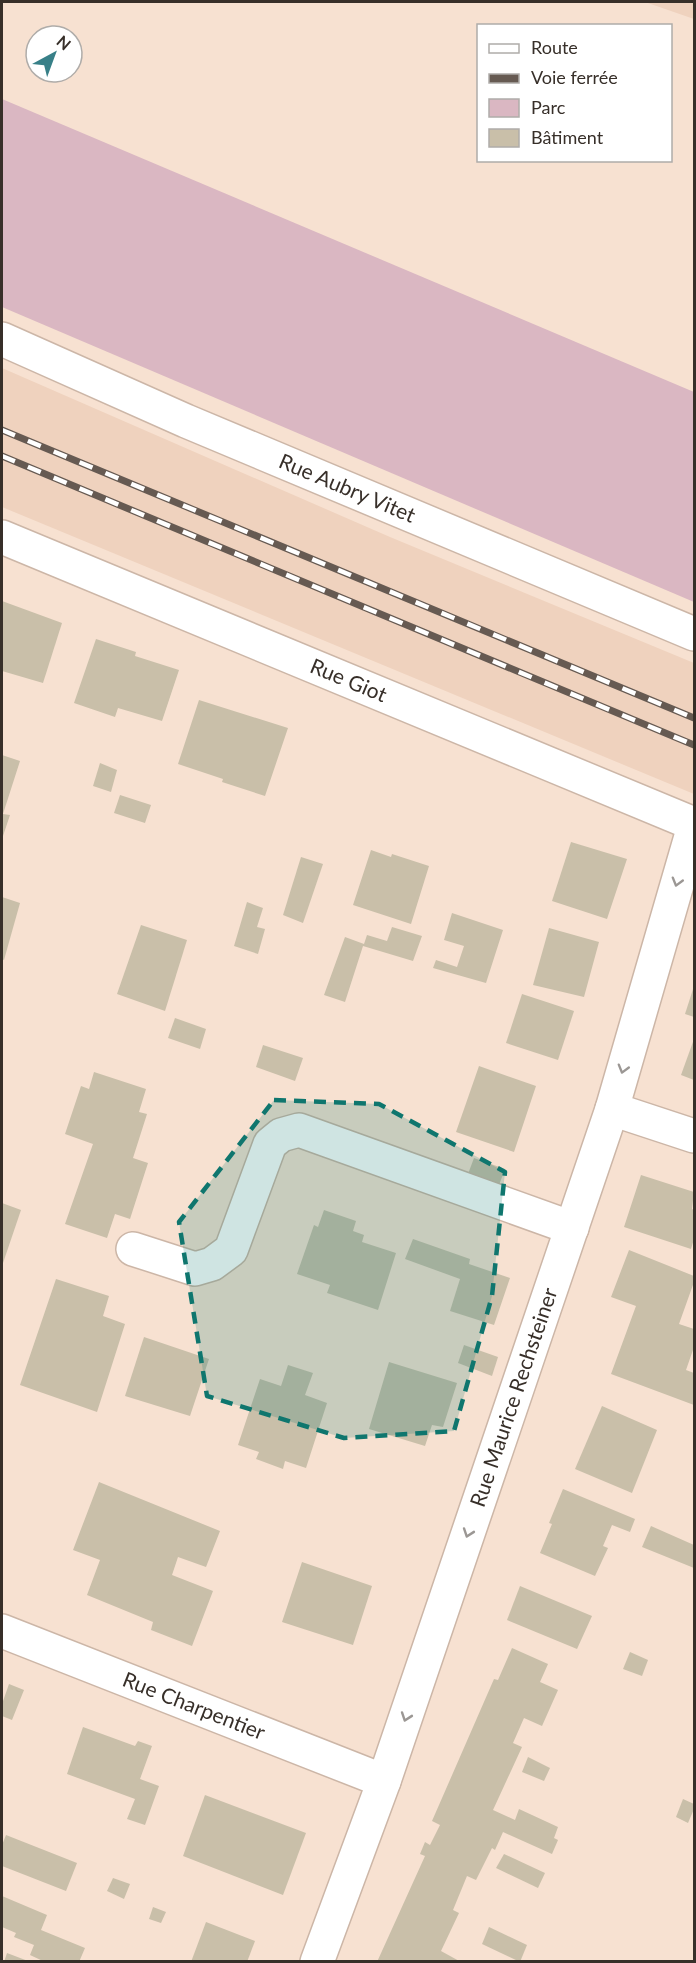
<svg xmlns="http://www.w3.org/2000/svg" width="696" height="1963" font-family="Lato,sans-serif">
<rect width="100%" height="100%" fill="#f7e1d1"/>
<g fill="#efd2be">
<polygon points="645,2 694,2 694,19"/>
<polygon points="2,368 390,537 694,663 694,794 2,507"/>
</g>
<polygon fill="#dab7c2" points="2,99 694,392 694,602 2,307"/>
<g fill="#c9bfa9">
<polygon points="2,601 62,623 43,683 2,671"/>
<polygon points="96,639 136,652 135,656 179,670 162,721 118,708 115,717 74,703"/>
<polygon points="199,700 288,728 265,796 222,782 223,779 178,764"/>
<polygon points="2,755 20,761 3,814 10,815 2,839"/>
<polygon points="100,763 117,770 111,792 93,786"/>
<polygon points="120,795 151,805 145,823 114,813"/>
<polygon points="571,842 627,859 607,919 552,901"/>
<polygon points="371,850 391,857 392,854 429,866 411,924 353,905"/>
<polygon points="301,857 323,864 303,923 283,915"/>
<polygon points="2,897 20,903 4,960 2,959"/>
<polygon points="247,902 263,908 257,927 265,929 258,954 234,946"/>
<polygon points="452,913 503,930 486,983 433,968 436,960 457,967 464,946 444,940"/>
<polygon points="141,925 187,940 165,1011 117,994"/>
<polygon points="392,927 422,936 413,961 363,946 345,1002 324,995 345,937 364,944 367,935 387,941"/>
<polygon points="549,928 599,942 584,997 533,985"/>
<polygon points="694,986 694,1017 685,1014"/>
<polygon points="522,994 574,1011 558,1060 506,1043"/>
<polygon points="175,1018 206,1029 200,1049 168,1038"/>
<polygon points="694,1039 694,1080 681,1075"/>
<polygon points="263,1045 303,1058 295,1081 256,1067"/>
<polygon points="479,1066 536,1086 514,1152 456,1132"/>
<polygon points="94,1072 146,1089 139,1112 147,1114 133,1158 148,1163 130,1219 115,1214 107,1238 65,1224 93,1144 65,1134 81,1086 89,1089"/>
<polygon points="474,1158 505,1169 499,1185 468,1174"/>
<polygon points="641,1175 694,1192 692,1209 694,1210 694,1239 691,1249 624,1227"/>
<polygon points="2,1203 21,1210 2,1266"/>
<polygon points="324,1210 356,1221 353,1231 364,1235 362,1242 396,1253 378,1310 327,1293 330,1285 297,1274 314,1225 318,1227"/>
<polygon points="413,1239 470,1259 469,1264 510,1278 494,1325 450,1311 460,1279 405,1259"/>
<polygon points="629,1250 694,1276 694,1282 679,1324 694,1329 694,1347 686,1370 694,1373 694,1405 611,1374 636,1306 611,1297"/>
<polygon points="56,1279 109,1296 103,1316 125,1324 97,1412 20,1385"/>
<polygon points="144,1337 209,1359 190,1416 125,1396"/>
<polygon points="464,1345 498,1357 492,1376 458,1363"/>
<polygon points="389,1362 457,1383 443,1427 432,1425 425,1446 369,1429"/>
<polygon points="288,1365 313,1373 305,1395 327,1403 306,1468 285,1461 283,1469 256,1459 259,1452 238,1445 260,1379 281,1386"/>
<polygon points="602,1406 657,1430 632,1493 575,1469"/>
<polygon points="99,1482 220,1531 206,1567 178,1557 172,1575 213,1591 192,1646 151,1630 153,1622 87,1595 100,1560 73,1550"/>
<polygon points="563,1489 635,1519 630,1532 612,1525 603,1546 608,1548 595,1576 540,1553 552,1524 549,1523"/>
<polygon points="651,1526 694,1545 694,1568 642,1547"/>
<polygon points="302,1562 372,1586 353,1645 282,1622"/>
<polygon points="520,1586 592,1616 577,1649 507,1620"/>
<polygon points="512,1648 548,1664 540,1682 558,1690 542,1726 524,1718 513,1743 522,1747 493,1810 515,1820 519,1809 558,1827 554,1838 558,1840 552,1854 503,1832 495,1850 492,1848 476,1880 467,1876 453,1910 459,1913 441,1951 461,1962 377,1962 425,1856 420,1854 425,1842 430,1845 440,1825 432,1821 494,1679 498,1680"/>
<polygon points="630,1652 648,1660 642,1676 623,1669"/>
<polygon points="9,1684 24,1690 12,1720 2,1716 2,1704"/>
<polygon points="83,1727 135,1746 138,1741 152,1746 140,1779 159,1786 145,1825 127,1819 135,1799 67,1774"/>
<polygon points="528,1757 550,1768 544,1781 522,1772"/>
<polygon points="205,1795 306,1833 283,1895 183,1856"/>
<polygon points="683,1799 694,1804 694,1809 688,1823 676,1817"/>
<polygon points="6,1835 77,1863 66,1891 2,1866 2,1845"/>
<polygon points="504,1854 545,1873 538,1888 496,1868"/>
<polygon points="113,1878 130,1884 124,1899 107,1891"/>
<polygon points="2,1896 47,1915 41,1930 85,1948 79,1962 45,1962 30,1955 34,1945 14,1937 16,1933 2,1927"/>
<polygon points="153,1907 166,1912 161,1923 149,1919"/>
<polygon points="206,1922 255,1941 247,1962 191,1962"/>
<polygon points="489,1927 527,1945 520,1962 482,1944"/>
<polygon points="7,1953 28,1961 28,1962 4,1962"/>
</g>
<g fill="none" stroke-linecap="round" stroke-linejoin="round">
<defs>
<g id="minor">
<path id="s1" d="M 2,339 L 186,421 L 694,634"/>
<path id="s2" d="M 2,537 L 694,824"/>
<polyline points="612,1109 694,1136"/>
<polyline points="133,1249 195,1269 212,1264 231,1250 270,1144 281,1135 299,1130 572,1228"/>
<path id="s3" d="M 2,1631 L 384,1781"/>
<path id="s4" d="M 317,1962 L 384,1781 L 612,1109 L 694,826"/>
</g>
</defs>
<use href="#minor" stroke="#ccb6a7" stroke-width="36"/>
<use href="#minor" stroke="#fff" stroke-width="33"/>
<defs>
<g id="rail">
<polyline points="2,430 694,718"/>
<polyline points="2,456 694,745"/>
</g>
</defs>
<use href="#rail" stroke="#665a52" stroke-width="7"/>
<use href="#rail" stroke="#fff" stroke-width="4.5" stroke-dasharray="14" stroke-linecap="butt"/>
</g>
<defs><path id="oneway-chevron" d="M-2-3.5L2.5 0L-2 3.5" fill="none" stroke-width="1.6" stroke-linecap="round" stroke-linejoin="round" transform="scale(1.5)"/></defs>
<g stroke="#9b9794">
<use href="#oneway-chevron" transform="translate(677 882) rotate(106)"/>
<use href="#oneway-chevron" transform="translate(623 1069) rotate(106)"/>
<use href="#oneway-chevron" transform="translate(468 1533) rotate(109)"/>
<use href="#oneway-chevron" transform="translate(406 1717) rotate(109)"/>
</g>
<path fill="#0f766e" fill-opacity="0.2" stroke="#0f766e" stroke-width="4.5" stroke-dasharray="12 8" stroke-linejoin="round" d="M 274,1100 L 379,1104 L 505,1172 L 492,1296 L 454,1431 L 344,1438 L 207,1396 L 179,1222 Z"/>
<g text-anchor="middle" stroke-width="6" stroke-linejoin="round" paint-order="stroke">
<g font-size="21" fill="#372f29" stroke="#fff">
<text dy="7" stroke="none"><textPath href="#s1" startOffset="376">Rue Aubry Vitet</textPath></text>
<text dy="7" stroke="none"><textPath href="#s2" startOffset="375">Rue Giot</textPath></text>
<text dy="7" stroke="none"><textPath href="#s4" startOffset="598">Rue Maurice Rechsteiner</textPath></text>
<text dy="7" stroke="none"><textPath href="#s3" startOffset="206">Rue Charpentier</textPath></text>
</g>
</g>
<rect width="696" height="1963" fill="none" stroke="#372f29" stroke-width="6"/>
<rect x="477" y="24" width="195" height="138" fill="#ffffff" stroke="#afaca9" stroke-width="1.5"/>
<rect x="489" y="44" width="30" height="9" fill="#ffffff" stroke="#afaca9" stroke-width="1.5"/>
<text x="531" y="54" font-size="18" fill="#372f29">Route</text>
<rect x="489" y="74" width="30" height="9" fill="#665a52" stroke="#afaca9" stroke-width="1.5"/>
<text x="531" y="84" font-size="18" fill="#372f29">Voie ferrée</text>
<rect x="489" y="99" width="30" height="18" fill="#dab7c2" stroke="#afaca9" stroke-width="1.5"/>
<text x="531" y="114" font-size="18" fill="#372f29">Parc</text>
<rect x="489" y="129" width="30" height="18" fill="#c9bfa9" stroke="#afaca9" stroke-width="1.5"/>
<text x="531" y="144" font-size="18" fill="#372f29">Bâtiment</text>
<g transform="translate(54 54) rotate(41)"><circle r="28" fill="#ffffff" stroke="#afaca9" stroke-width="1.5"/>
<path d="M0-4.5L10 22L0 15L-10 22Z" fill="#388088"/>
<text y="-9" font-size="16" font-weight="bold" text-anchor="middle" fill="#372f29">N</text>
</g>
</svg>
